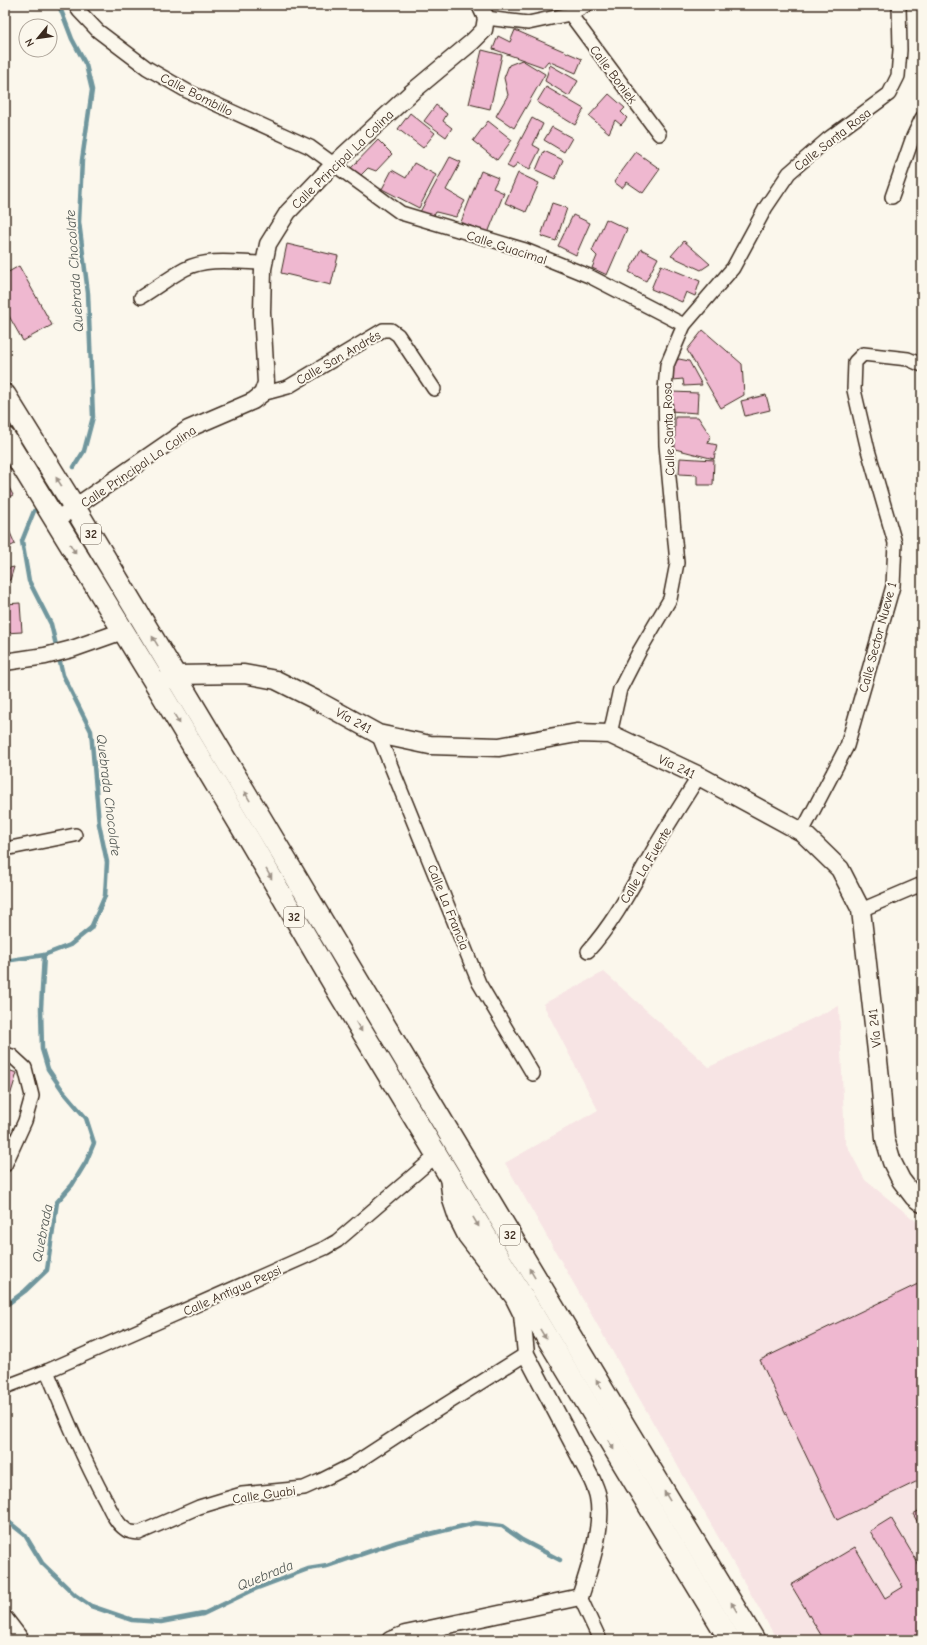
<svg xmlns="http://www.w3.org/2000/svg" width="927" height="1645" font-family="'Comic Neue',sans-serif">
<rect width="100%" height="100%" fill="#fbf7ec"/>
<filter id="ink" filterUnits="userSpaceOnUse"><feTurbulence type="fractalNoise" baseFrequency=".025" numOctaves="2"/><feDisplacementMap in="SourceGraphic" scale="8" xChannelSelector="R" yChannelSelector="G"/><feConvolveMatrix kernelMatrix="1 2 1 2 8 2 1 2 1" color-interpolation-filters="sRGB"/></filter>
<g filter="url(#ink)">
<polygon fill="#f7e4e4" points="604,972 709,1067 839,1006 845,1142 865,1180 922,1226 922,1640 777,1640 505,1163 598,1110 543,1004"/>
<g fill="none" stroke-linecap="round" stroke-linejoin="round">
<g stroke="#6f969d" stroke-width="4.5">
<polyline points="59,5 72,39 86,65 92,90 82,160 79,222 88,293 93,417 84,451 74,467"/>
<polyline points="5,961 44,955 70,945 91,928 105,896 107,862 99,824 91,731 63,675 51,624 29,581 22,541 34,511"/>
<polyline points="5,1306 25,1291 47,1270 57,1202 72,1185 86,1162 94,1143 86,1118 63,1091 48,1069 42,1049 41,1008 44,955"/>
<polyline points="5,1519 25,1535 42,1563 75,1595 91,1606 132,1620 161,1622 203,1614 255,1589 308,1569 327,1566 397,1542 475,1523 502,1526 522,1540 560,1560"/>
</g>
</g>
<g fill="#efb8d0" stroke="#3b2a1e">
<polygon points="515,30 582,59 576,73 548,61 543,67 493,49 498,36 510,42"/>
<polygon points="482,50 502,55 490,109 469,104"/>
<polygon points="522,60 545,74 514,128 496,116 508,95 504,78 509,65"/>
<polygon points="550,65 578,81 569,96 545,81"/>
<polygon points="546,87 584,109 575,125 537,102"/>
<polygon points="609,94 625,108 621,112 627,118 621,125 615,120 609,133 589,116"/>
<polygon points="436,105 447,114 443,121 452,128 446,137 424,121"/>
<polygon points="410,113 435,133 423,148 398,129"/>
<polygon points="532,118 543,124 533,145 540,149 530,169 517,163 513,169 507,166"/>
<polygon points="488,121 512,140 497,160 473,141"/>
<polygon points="552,127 572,138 564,152 544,140"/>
<polygon points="378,140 392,154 376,171 368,168 360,176 351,168"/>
<polygon points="544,151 563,160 555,179 536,170"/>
<polygon points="636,152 660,169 643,193 627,182 622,188 614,182"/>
<polygon points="450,157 461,162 446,190 465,201 456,217 436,212 432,219 420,212"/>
<polygon points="414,163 436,175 419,208 382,189 392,170 406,178"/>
<polygon points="481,171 498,178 493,188 504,193 488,233 461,222"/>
<polygon points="518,173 539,183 526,212 505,203"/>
<polygon points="552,203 567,208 556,241 541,236"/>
<polygon points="573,215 590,223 576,255 558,246"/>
<polygon points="606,219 627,229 607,275 592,268 597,256 592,251"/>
<polygon points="684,241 710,264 701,270 671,256"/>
<polygon points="287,244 338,256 331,285 281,273"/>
<polygon points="641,249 658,258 646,281 629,272"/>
<polygon points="661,265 700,281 695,296 686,292 682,302 651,289"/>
<polygon points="19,266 52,325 23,341 5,309 5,274"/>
<polygon points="703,330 742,364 744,395 721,408 687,350"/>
<polygon points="679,359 689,361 702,385 684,386 683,379 673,380 672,363"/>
<polygon points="672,392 698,393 697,413 670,411"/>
<polygon points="766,395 770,410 745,416 741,401"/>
<polygon points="675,417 698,417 710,435 708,443 717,445 714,459 675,449"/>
<polygon points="680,458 714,460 713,485 697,485 697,475 679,474"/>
<polygon points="5,480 13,495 5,499"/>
<polygon points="7,526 15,544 5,549 5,527"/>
<polygon points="14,567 10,580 5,581 5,569"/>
<polygon points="20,603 22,632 5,633 5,604"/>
<polygon points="5,1069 17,1073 10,1096 5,1094"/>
<polygon points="922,1282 922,1479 837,1520 760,1360"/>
<polygon points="922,1509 922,1530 913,1514"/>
<polygon points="891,1518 922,1570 922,1640 824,1640 791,1585 855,1547 885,1598 903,1587 870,1531"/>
</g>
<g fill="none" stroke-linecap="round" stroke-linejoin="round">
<defs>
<g id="minor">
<polyline points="75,5 79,11 98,31 147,68 187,91 310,147 401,213 525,250 589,276 684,325"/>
<polyline points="570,14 659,134"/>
<polyline points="486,18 528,23 570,14 586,5"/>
<polyline points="892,197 913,137 922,118"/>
<path d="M 141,297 C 156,288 170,277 185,269 C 208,257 239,263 264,263"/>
<polyline points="262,394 288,387 383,330 391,330 398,335 434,389"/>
<polyline points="378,734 479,983 533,1074"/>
<polyline points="610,734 620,689 640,650 670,599 677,563 666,445 665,390 667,365 684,325 733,268 766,207 789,173 828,139 889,94 898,76 900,50 899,5"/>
<polyline points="802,832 847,746 893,586 895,543 868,450 854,390 855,362 863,354 908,359 922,365"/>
<polyline points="5,849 75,835"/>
<polyline points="861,910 922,884"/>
<path d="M 588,951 C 616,920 634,883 655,847 C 669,823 684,800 699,776"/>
<polyline points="5,1054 12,1056 25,1068 32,1096 25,1121 5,1165"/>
<path d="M 47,1371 C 65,1415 83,1459 106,1501 C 111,1511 116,1523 125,1529 C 129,1533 134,1532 139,1533 L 199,1507 L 242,1494 L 304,1488 L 322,1480 L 352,1465 L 421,1420 L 526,1354"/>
<polyline points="5,1387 47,1371 325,1248 337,1241 437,1155"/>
<polyline points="580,1597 600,1640"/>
</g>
<g id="tertiary">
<polyline points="56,520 188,429 253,401 262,394 266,383 262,312 263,269 268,244 288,212 333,165 412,92 472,42 484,30 486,18 480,5"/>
<polyline points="5,662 45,656 72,649 123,631"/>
<polyline points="5,1619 21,1640"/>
<path d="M 390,1640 L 405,1634 L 434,1628 L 580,1597 C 589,1570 604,1526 598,1497 C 597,1491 594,1485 592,1480 L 526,1354 L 522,1315 L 513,1297 L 466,1236 L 457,1218 L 451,1200 L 448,1177"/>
</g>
<polyline id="secondary" points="165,681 175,675 244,674 276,680 316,700 378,734 430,745 499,747 577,733 610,734 699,776 802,832 840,869 861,910 880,1078 885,1139 892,1162 901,1180 914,1197 922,1203"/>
<g id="trunk">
<polyline points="5,395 75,508 616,1412 754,1640"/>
<polyline points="5,438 157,686 250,841 339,993 730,1640"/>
</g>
</defs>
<use href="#minor" stroke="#3b2a1e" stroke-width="16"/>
<use href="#tertiary" stroke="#3b2a1e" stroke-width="19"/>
<use href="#secondary" stroke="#3b2a1e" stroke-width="21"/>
<use href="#trunk" stroke="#3b2a1e" stroke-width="24"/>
<use href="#minor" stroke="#fbf7ec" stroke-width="13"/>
<use href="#tertiary" stroke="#fbf7ec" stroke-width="16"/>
<use href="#secondary" stroke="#fbf7ec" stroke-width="18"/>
<use href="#trunk" stroke="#fbf7ec" stroke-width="21"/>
</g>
<defs><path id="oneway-solid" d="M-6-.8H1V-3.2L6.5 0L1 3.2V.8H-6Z"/></defs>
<g fill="#9b9085">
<use href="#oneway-solid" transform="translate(59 482) rotate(-123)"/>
<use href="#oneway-solid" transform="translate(73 549) rotate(59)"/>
<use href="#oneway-solid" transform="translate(155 641) rotate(-121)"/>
<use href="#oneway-solid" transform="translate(177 719) rotate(59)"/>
<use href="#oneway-solid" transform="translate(247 796) rotate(-121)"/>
<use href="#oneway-solid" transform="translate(269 874) rotate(60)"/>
<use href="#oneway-solid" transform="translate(359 1027) rotate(59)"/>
<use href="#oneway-solid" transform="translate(476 1222) rotate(59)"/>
<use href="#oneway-solid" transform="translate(532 1273) rotate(-121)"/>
<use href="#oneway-solid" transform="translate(543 1334) rotate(59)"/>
<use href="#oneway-solid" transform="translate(599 1384) rotate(-121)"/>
<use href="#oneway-solid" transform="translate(611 1445) rotate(59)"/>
<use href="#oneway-solid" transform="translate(667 1496) rotate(-121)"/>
<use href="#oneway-solid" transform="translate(734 1607) rotate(-121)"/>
</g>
</g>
<g text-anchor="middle" stroke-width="4" stroke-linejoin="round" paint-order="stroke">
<g fill="#fbf7ec" stroke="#75685c" stroke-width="1">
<rect x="81" y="524" width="20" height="20" rx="3"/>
<rect x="284" y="907" width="20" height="20" rx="3"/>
<rect x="500" y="1225" width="20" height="20" rx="3"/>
</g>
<g font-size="12" font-weight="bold" fill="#3b2a1e">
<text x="91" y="538">32</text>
<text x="294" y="921">32</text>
<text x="510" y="1239">32</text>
</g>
<g font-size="13" fill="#3b2a1e" stroke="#fbf7ec">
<text transform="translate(614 74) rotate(53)" y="5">Calle Boniek</text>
<text transform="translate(197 94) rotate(27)" y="5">Calle Bombillo</text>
<text transform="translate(832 139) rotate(-38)" y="5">Calle Santa Rosa</text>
<text transform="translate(342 159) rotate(-44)" y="5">Calle Principal La Colina</text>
<text transform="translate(507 247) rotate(18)" y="5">Calle Guacimal</text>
<text transform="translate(338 357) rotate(-30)" y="5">Calle San Andrés</text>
<text transform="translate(668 429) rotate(-92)" y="5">Calle Santa Rosa</text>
<text transform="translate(138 466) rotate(-34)" y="5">Calle Principal La Colina</text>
<text transform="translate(877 637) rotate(-75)" y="5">Calle Sector Nueve 1</text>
<text transform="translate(354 720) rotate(29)" y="5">Vía 241</text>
<text transform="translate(677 766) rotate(25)" y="5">Vía 241</text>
<text transform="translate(645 865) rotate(-59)" y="5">Calle La Fuente</text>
<text transform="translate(449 907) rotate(68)" y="5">Calle La Francia</text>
<text transform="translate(874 1028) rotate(-96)" y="5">Vía 241</text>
<text transform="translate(232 1290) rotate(-24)" y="5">Calle Antigua Pepsi</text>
<text transform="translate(264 1494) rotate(-8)" y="5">Calle Guabi</text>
</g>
<g font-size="14" font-style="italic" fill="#515753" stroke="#fbf7ec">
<text transform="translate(74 271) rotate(-94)" y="5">Quebrada Chocolate</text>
<text transform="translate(109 795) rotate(83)" y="5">Quebrada Chocolate</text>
<text transform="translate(42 1233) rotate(-79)" y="5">Quebrada</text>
<text transform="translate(265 1575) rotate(-22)" y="5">Quebrada</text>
</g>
</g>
<rect width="927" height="1645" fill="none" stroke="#fbf7ec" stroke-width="20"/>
<rect x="10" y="10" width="907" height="1625" fill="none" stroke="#3b2a1e" stroke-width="1.5" filter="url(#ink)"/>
<g transform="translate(38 38) rotate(241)"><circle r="19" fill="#fbf7ec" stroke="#aea59a"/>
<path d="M0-3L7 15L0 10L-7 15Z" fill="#3b2a1e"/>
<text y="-6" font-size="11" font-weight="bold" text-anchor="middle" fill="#3b2a1e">N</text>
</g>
</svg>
